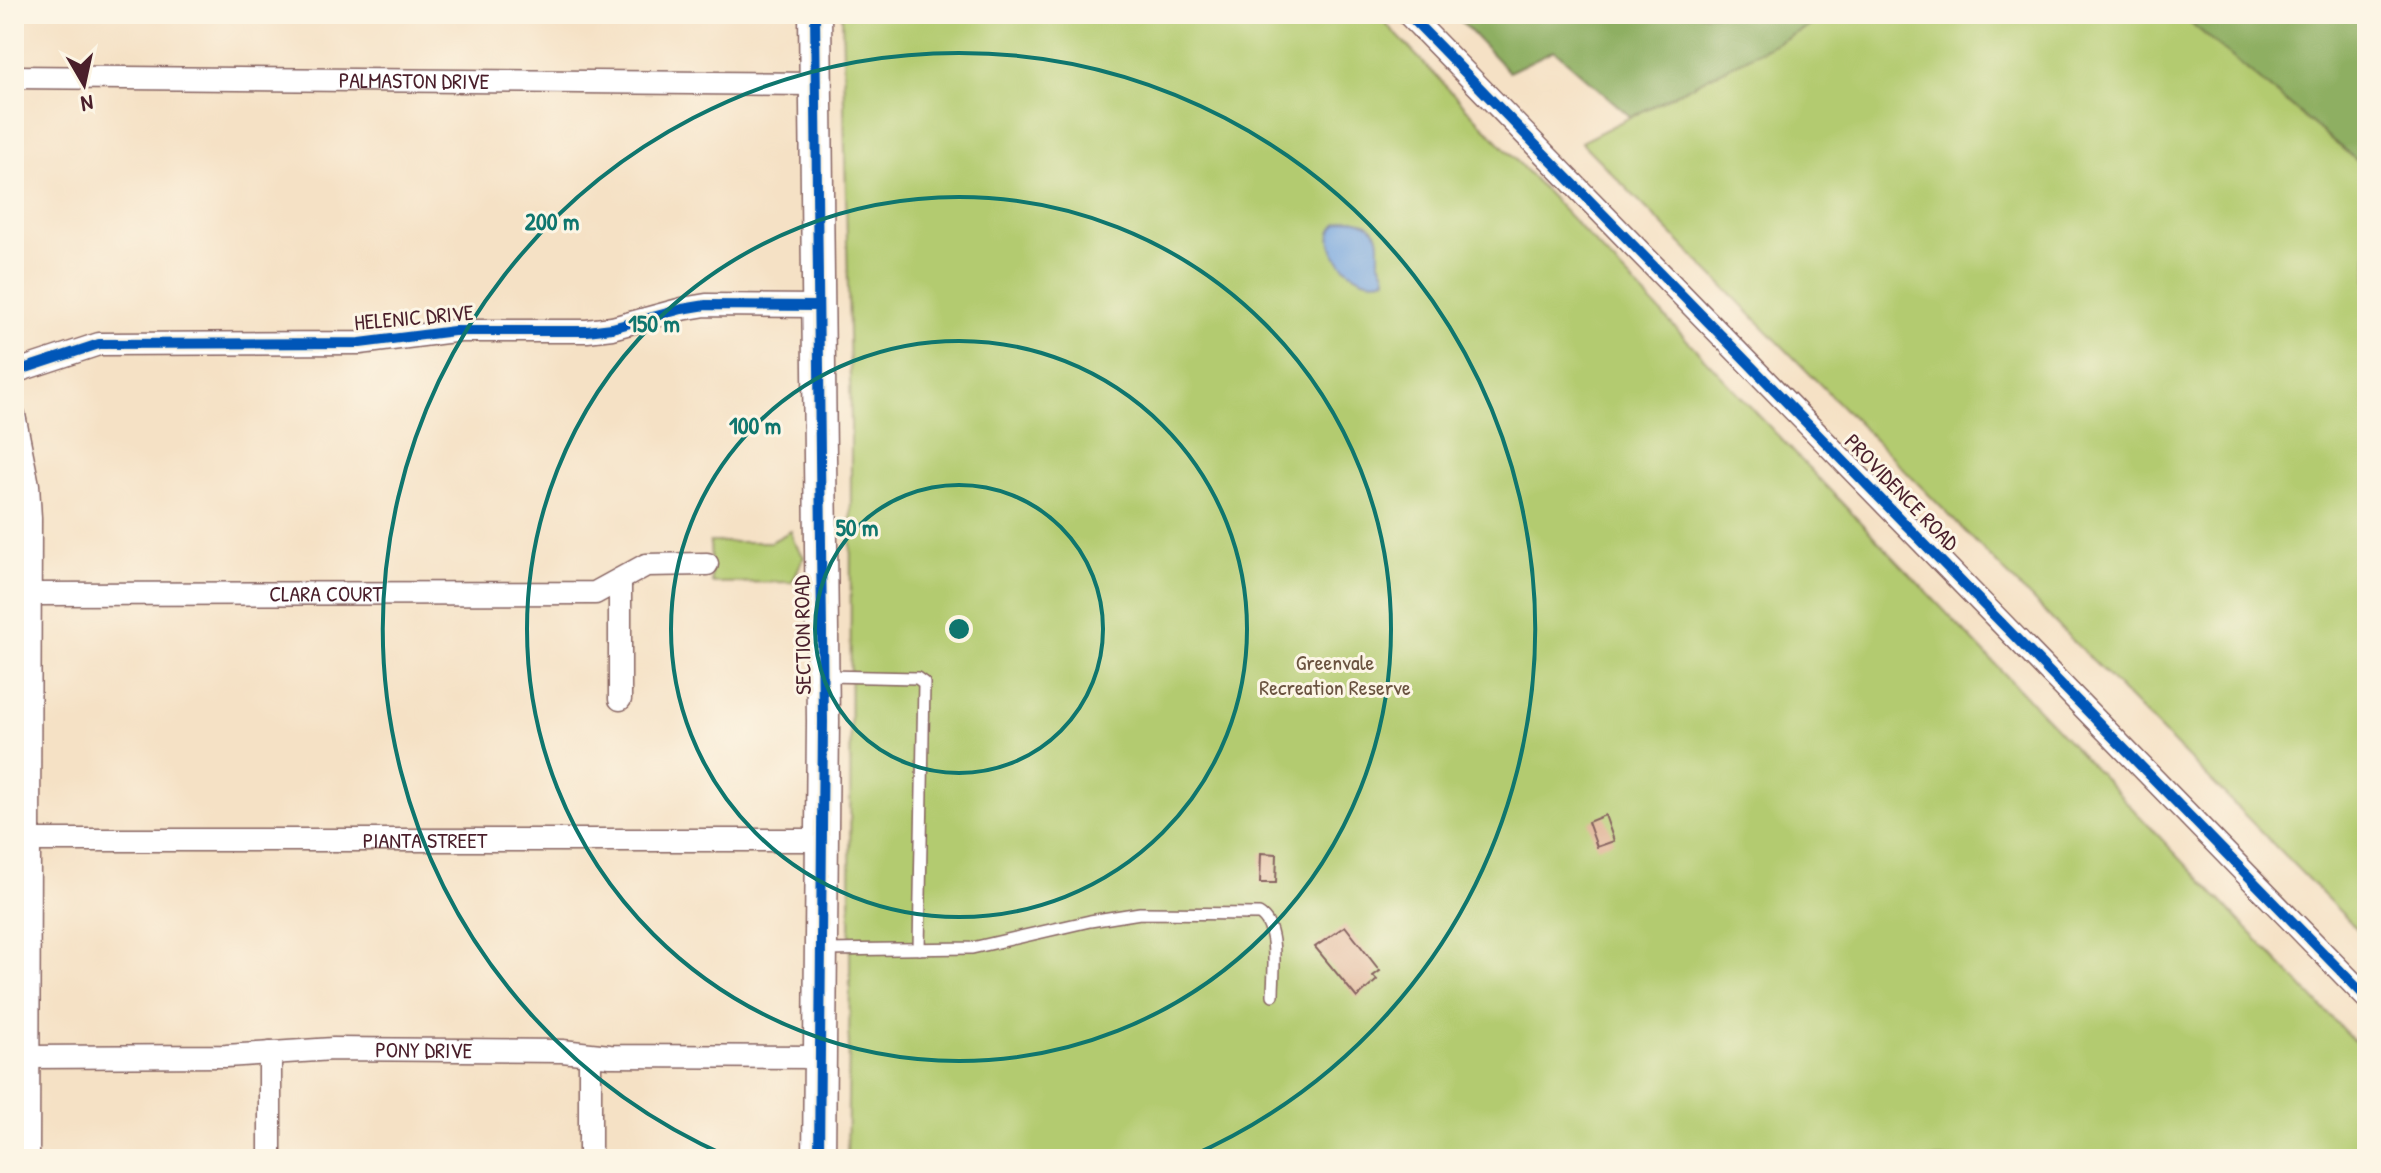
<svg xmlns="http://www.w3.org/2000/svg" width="2381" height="1173" font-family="'Patrick Hand',sans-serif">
<rect width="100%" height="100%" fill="#fcf5e5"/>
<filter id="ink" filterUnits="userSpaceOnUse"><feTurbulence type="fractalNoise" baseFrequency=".0125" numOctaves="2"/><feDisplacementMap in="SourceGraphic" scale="16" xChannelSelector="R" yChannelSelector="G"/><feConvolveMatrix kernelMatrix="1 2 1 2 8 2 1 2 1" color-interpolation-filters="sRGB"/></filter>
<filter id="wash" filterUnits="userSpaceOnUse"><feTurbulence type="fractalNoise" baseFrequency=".006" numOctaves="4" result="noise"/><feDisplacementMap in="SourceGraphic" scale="32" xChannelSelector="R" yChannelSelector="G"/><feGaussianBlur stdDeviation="1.8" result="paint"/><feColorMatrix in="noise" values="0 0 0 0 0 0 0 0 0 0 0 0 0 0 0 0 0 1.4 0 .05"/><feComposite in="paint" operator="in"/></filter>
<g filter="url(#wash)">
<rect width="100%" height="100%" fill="#f5e1c5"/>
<g fill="#b3cb70" stroke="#7e754e" stroke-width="2">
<polygon points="842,14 1377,14 2367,1055 2367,1159 847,1159 850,980 851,426"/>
<polygon points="1833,14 2367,14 2367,939 1581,142"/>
<polygon points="791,531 794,542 804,557 792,582 712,583 710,542 771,542"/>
</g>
<g fill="#8eaf62" stroke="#6c6746" stroke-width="2">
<polygon points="1454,14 1833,14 1631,117 1554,50 1509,72"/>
<polygon points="2180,14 2367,14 2367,169"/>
</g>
<path fill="#74a5df" stroke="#5f6285" stroke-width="2" d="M 1354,219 C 1370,223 1380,230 1379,246 C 1379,247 1379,259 1379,260 C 1382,268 1386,269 1386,279 C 1347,293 1302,221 1354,219 Z"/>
<g id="blocks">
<g fill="#dba98a">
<polygon points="1605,815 1614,841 1597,847 1588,822"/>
<polygon points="1261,853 1277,854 1276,883 1260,883"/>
<polygon points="1345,926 1380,971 1373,976 1377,980 1357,998 1315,947"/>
</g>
</g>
</g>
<g filter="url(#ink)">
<use href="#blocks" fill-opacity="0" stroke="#866361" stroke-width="2"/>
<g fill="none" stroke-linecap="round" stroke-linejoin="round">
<defs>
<g id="lane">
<polyline points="827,676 917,678 924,683 919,949"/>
<path d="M 825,950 L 972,948 L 1090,921 L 1140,913 L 1259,914 C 1280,926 1273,973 1273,995"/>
</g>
<g id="street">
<polyline points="1408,14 2367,998"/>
<path id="s1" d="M 14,77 L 816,84"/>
<polyline points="14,372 99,344 360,343 454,331 587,331 612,328 682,309 706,305 818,306"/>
<polyline points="14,415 28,485 30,518 28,1159"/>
<polyline points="620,580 620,699"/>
<path id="s2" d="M 30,594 L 595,593 L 646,565 L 707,564"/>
<path id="s3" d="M 29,840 L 823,840"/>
<path id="s4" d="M 28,1057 L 226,1056 L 333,1049 L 562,1051 L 610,1056 L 820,1057"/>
<polyline points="270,1159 270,1053"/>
<polyline points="590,1159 590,1055"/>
</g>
<polyline id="secondary" points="815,14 823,721 819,1159"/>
</defs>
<use href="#lane" stroke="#866361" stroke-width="14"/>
<use href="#street" stroke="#866361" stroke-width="25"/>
<use href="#secondary" stroke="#866361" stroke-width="35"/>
<use href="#lane" stroke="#fff" stroke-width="11"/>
<use href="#street" stroke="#fff" stroke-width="22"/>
<use href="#secondary" stroke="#fff" stroke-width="32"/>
<defs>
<g id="cycleway">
<polyline points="815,14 823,721 819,1159"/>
<polyline points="1408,14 2367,998"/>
<polyline points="14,372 99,344 360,343 454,331 587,331 612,328 682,309 706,305 818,306"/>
</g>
</defs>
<use href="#cycleway" stroke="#fcf5e5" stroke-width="15"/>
<use href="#cycleway" stroke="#0057b8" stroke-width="10"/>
</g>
</g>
<g fill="none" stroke="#0f766e" stroke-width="4">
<circle cx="959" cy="629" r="144"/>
<circle cx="959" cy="629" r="288"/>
<circle cx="959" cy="629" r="432"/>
<path d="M729 1157A576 576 0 1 1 1189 1157"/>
</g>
<g text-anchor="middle" stroke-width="6" stroke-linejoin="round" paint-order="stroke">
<g font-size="22" fill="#4a1f2b" stroke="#fcf5e5">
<text dy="8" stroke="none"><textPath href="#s1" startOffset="400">PALMASTON DRIVE</textPath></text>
<text transform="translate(414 317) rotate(-5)" y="8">HELENIC DRIVE</text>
<text transform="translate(1902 492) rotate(46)" y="8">PROVIDENCE ROAD</text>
<text dy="8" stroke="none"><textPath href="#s2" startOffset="296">CLARA COURT</textPath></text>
<text transform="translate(802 635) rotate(-91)" y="8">SECTION ROAD</text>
<text dy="8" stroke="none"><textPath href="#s3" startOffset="396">PIANTA STREET</textPath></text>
<text dy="8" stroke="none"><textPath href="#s4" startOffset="396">PONY DRIVE</textPath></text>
</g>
<g font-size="22" fill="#6a5340" stroke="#fcf5e5">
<text x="1335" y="670">Greenvale<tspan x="1335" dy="25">Recreation Reserve</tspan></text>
</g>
</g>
<circle cx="959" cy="629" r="12" fill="#0f766e" stroke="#fcf5e5" stroke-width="4"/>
<g font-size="24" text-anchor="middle" font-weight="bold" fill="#0f766e" stroke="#fcf5e5" stroke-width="6" stroke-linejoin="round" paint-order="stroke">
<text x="552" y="230">200 m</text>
<text x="654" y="332">150 m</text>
<text x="755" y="434">100 m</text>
<text x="857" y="536">50 m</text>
</g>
<rect width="2381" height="1173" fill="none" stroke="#fcf5e5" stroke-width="48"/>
<g transform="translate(84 84) rotate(171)" stroke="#fcf5e5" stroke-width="6" paint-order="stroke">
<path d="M0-6L14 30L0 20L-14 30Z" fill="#4a1f2b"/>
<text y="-12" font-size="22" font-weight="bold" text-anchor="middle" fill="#4a1f2b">N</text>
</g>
</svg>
